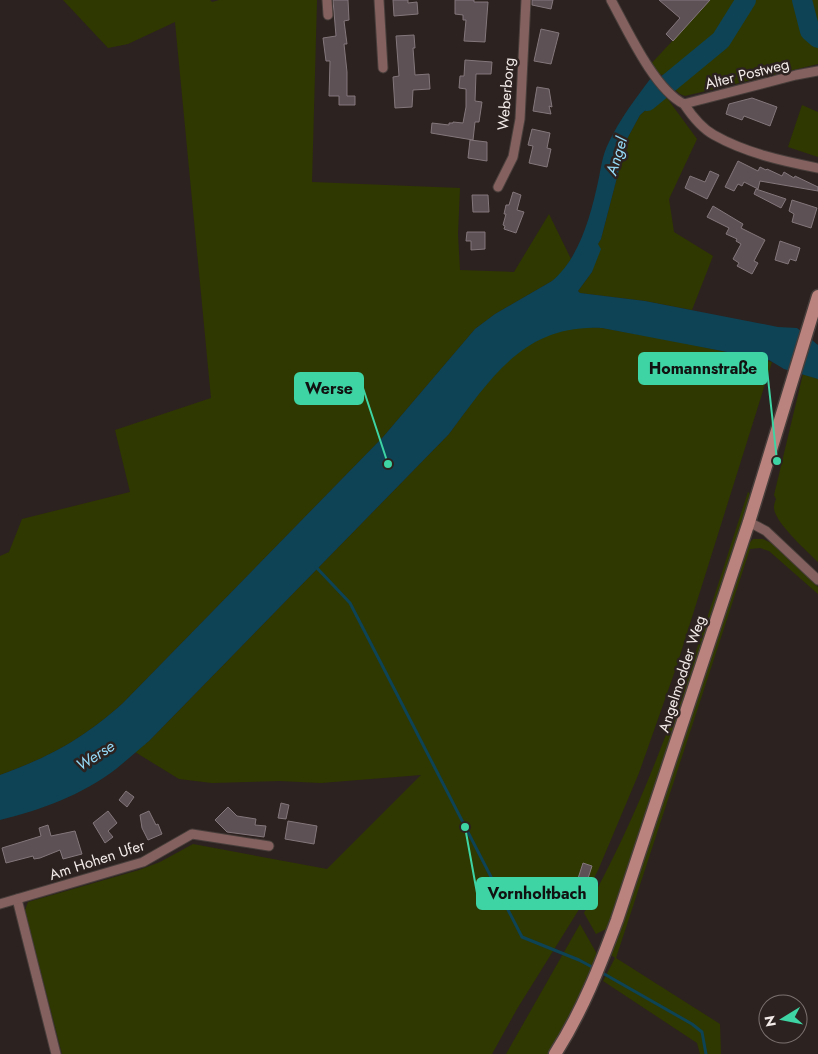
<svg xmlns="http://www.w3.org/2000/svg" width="818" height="1054" font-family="Jost,sans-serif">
<rect width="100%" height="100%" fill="#2c221f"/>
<g fill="#2f3800">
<path d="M 63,0 L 210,0 L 212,2 L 219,0 L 317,0 L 312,182 L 460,188 L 458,234 L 460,270 L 514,272 L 549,214 L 571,259 L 560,275 L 552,281 L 495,314 L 475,329 L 383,437 L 123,703 C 84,738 50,757 0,775 L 0,556 L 9,552 L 22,519 L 130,492 L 115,430 L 211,398 L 175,22 L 128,44 L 108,48 Z"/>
<polygon points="701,0 746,0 721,40 664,75 652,73 648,67 706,5"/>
<polygon points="755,0 798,0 808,31 818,41 818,64 685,96 680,94 673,88 725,46"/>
<polygon points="802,0 818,0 818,38 810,31"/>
<polygon points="664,94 697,139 669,199 674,232 713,256 692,310 645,301 580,293 578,291 592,272 598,244 601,239 627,139 640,115"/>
<polygon points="802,105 818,112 818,157 788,147"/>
<path d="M 588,327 L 602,328 L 671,340 L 772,362 L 677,665 L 639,773 L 599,868 L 578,911 L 517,1009 L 492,1054 L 62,1054 L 25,910 L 28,902 L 139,870 L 160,862 L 193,844 L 327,869 L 421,775 L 321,783 L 280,781 L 212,783 L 179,779 L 135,752 L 149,741 L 449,434 C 476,398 503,354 546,336 C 559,330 574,328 588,327 Z"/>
<path d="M 803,374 L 818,379 L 818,562 C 808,552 773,521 774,507 C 774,504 775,502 776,499 L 774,495 Z"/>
<path d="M 748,492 L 750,494 L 743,524 L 610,927 L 596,934 L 584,913 C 659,780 701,636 748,492 Z"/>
<polygon points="753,539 763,539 773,544 818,587 818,594 769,551 760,548 750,549 616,958 720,1024 721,1054 700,1054 697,1043 603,981 615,958 611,955 746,547"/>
<path d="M 580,924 L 597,954 C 583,989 569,1022 548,1054 L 506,1054 Z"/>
</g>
<path fill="#0d4355" d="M 651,78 L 664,94 L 640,115 L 627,139 L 601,239 L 598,244 L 601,249 L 592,272 L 578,291 L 580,293 L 645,301 L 778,327 L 797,328 L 818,345 L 818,379 L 784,369 L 769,360 L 602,328 C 524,324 491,378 449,434 L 149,741 C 138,750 127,760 116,769 C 82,795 41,810 0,820 L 0,775 C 50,757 84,738 123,703 L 383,437 L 475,329 L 495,314 L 552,281 C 579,259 591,215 598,182 C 601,169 602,155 609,142 C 620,119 635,99 651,78 Z"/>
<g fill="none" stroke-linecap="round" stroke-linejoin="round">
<g stroke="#0d4355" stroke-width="3">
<polyline points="316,567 350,603 522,937 579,960 594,968"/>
<polyline points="599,971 692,1024 702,1032 706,1054"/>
</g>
<g stroke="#0d4355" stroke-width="20">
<polyline points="802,0 810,31 818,38"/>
<polyline points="647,101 721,40 746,0"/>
</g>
</g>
<g fill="#5d5156" stroke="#84777c">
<polygon points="333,0 348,0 349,20 344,21 347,44 344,44 347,72 347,96 355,96 355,105 339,105 339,96 329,96 330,61 326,61 323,38 336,36"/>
<polygon points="393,0 408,0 408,3 417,2 418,14 394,16"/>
<polygon points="455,0 474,0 474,2 488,2 485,42 464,41 466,20 463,20 463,15 455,14"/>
<polygon points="532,0 553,0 551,9 532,5"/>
<polygon points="659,0 710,0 673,41 666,34 680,18"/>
<polygon points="541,29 559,33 551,64 534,61"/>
<polygon points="414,35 415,48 413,48 415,75 429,74 430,89 413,90 412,107 395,108 393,77 399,76 396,36"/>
<polygon points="465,60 492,62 491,74 476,74 475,101 482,102 479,122 475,122 473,140 431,133 432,123 449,125 449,123 453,123 453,122 463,123 466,107 466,89 459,88 460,76 464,76"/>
<polygon points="537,87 549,89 552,107 549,106 551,114 533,111"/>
<polygon points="752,98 777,107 770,126 744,116 742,120 726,114 729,104"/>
<polygon points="532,129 550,133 547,148 551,149 547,167 529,163 533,146 528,145"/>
<polygon points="470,140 487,142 487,161 468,158"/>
<polygon points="738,161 758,171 760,167 766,170 767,169 782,176 784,172 794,178 795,176 818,187 818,191 760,181 758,189 744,182 742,186 738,184 734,191 725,187"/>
<polygon points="710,171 719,175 707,199 685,188 690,176 705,182"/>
<polygon points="756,189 786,199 781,208 754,194"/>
<polygon points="513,192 521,195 517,210 524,212 516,233 504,229 505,226 503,225 506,214 504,214 506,205 509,205"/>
<polygon points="472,195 488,195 489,212 473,212"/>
<polygon points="792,200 817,208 811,228 792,222 794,214 789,211"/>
<polygon points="713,206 743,224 741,228 765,240 754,261 758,263 752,274 737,266 739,263 733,259 741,244 736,241 737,239 726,234 729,228 707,217"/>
<polygon points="467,232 485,232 485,249 471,250 471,241 466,241"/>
<polygon points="780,241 800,248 796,261 790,259 788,264 775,260"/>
<polygon points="126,791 134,797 127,807 119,800"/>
<polygon points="281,803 289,805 286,819 278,818"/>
<polygon points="228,807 237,816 256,819 255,825 266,826 264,837 227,832 215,820"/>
<polygon points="108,811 117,823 108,831 113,837 105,843 93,823"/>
<polygon points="149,811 156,825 158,824 162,834 148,840 142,828 140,815"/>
<polygon points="288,821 317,826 314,844 285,839"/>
<polygon points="48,825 51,836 75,831 82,854 63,859 60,850 40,858 34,859 33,856 6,863 2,848 41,836 39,828"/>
<polygon points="583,863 592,866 582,897 573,894"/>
</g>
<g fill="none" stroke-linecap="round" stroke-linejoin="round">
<defs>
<g id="street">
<polyline points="327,0 328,15"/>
<polyline points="379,0 383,68"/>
<path d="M 611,0 C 627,29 654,89 684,104 L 796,75 L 818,71"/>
<path d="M 684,104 C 692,116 701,128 714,135 C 746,153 782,161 818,168"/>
<polyline points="498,187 513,157 520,119 526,0"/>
<polyline points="749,522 766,531 818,580"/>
<polyline points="17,899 56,1054"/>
<polyline points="0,904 143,862 192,834 269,846"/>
</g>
<path id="secondary" d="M 555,1054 C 582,1012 600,966 617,920 L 749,522 L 818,296"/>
</defs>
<use href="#street" stroke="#483e3b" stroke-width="11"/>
<use href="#secondary" stroke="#483e3b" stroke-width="15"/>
<use href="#street" stroke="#84615e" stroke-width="9"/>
<use href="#secondary" stroke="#bb837d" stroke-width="12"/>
</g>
<g text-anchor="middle" stroke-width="5" stroke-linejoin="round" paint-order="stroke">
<g font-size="15" fill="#f2ebe9" stroke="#2c221f">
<text transform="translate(747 74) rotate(-14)" y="5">Alter Postweg</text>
<text transform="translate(506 94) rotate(-85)" y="5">Weberborg</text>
<text transform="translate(682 674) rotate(-72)" y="5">Angelmodder Weg</text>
<text transform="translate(97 860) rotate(-18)" y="5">Am Hohen Ufer</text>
</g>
<g font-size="16" font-style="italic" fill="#94d9f6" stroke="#2c221f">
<text transform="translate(616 156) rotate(-73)" y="6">Angel</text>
<text transform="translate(95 755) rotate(-32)" y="6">Werse</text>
</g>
</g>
<path fill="none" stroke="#3ed4a3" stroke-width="2" d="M777 461L767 369M388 464L363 388M465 827L477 893"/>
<g fill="#3ed4a3" stroke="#2c221f" stroke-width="2">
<circle cx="777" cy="461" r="5"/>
<circle cx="388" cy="464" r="5"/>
<circle cx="465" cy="827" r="5"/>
</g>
<g fill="#3ed4a3" stroke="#3ed4a3" stroke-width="2">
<rect x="639" y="353" width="128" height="31" rx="5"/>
<rect x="295" y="373" width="68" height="31" rx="5"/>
<rect x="477" y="878" width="120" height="31" rx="5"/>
</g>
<g font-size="16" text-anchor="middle" font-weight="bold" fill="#111">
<text x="703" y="374">Homannstraße</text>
<text x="329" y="394">Werse</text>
<text x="537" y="899">Vornholtbach</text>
</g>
<g transform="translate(783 1019) rotate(260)"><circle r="24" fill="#2c221f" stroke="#7b7270"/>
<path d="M0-4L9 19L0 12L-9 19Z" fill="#3ed4a3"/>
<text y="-8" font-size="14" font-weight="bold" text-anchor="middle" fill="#f2ebe9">N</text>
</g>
</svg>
